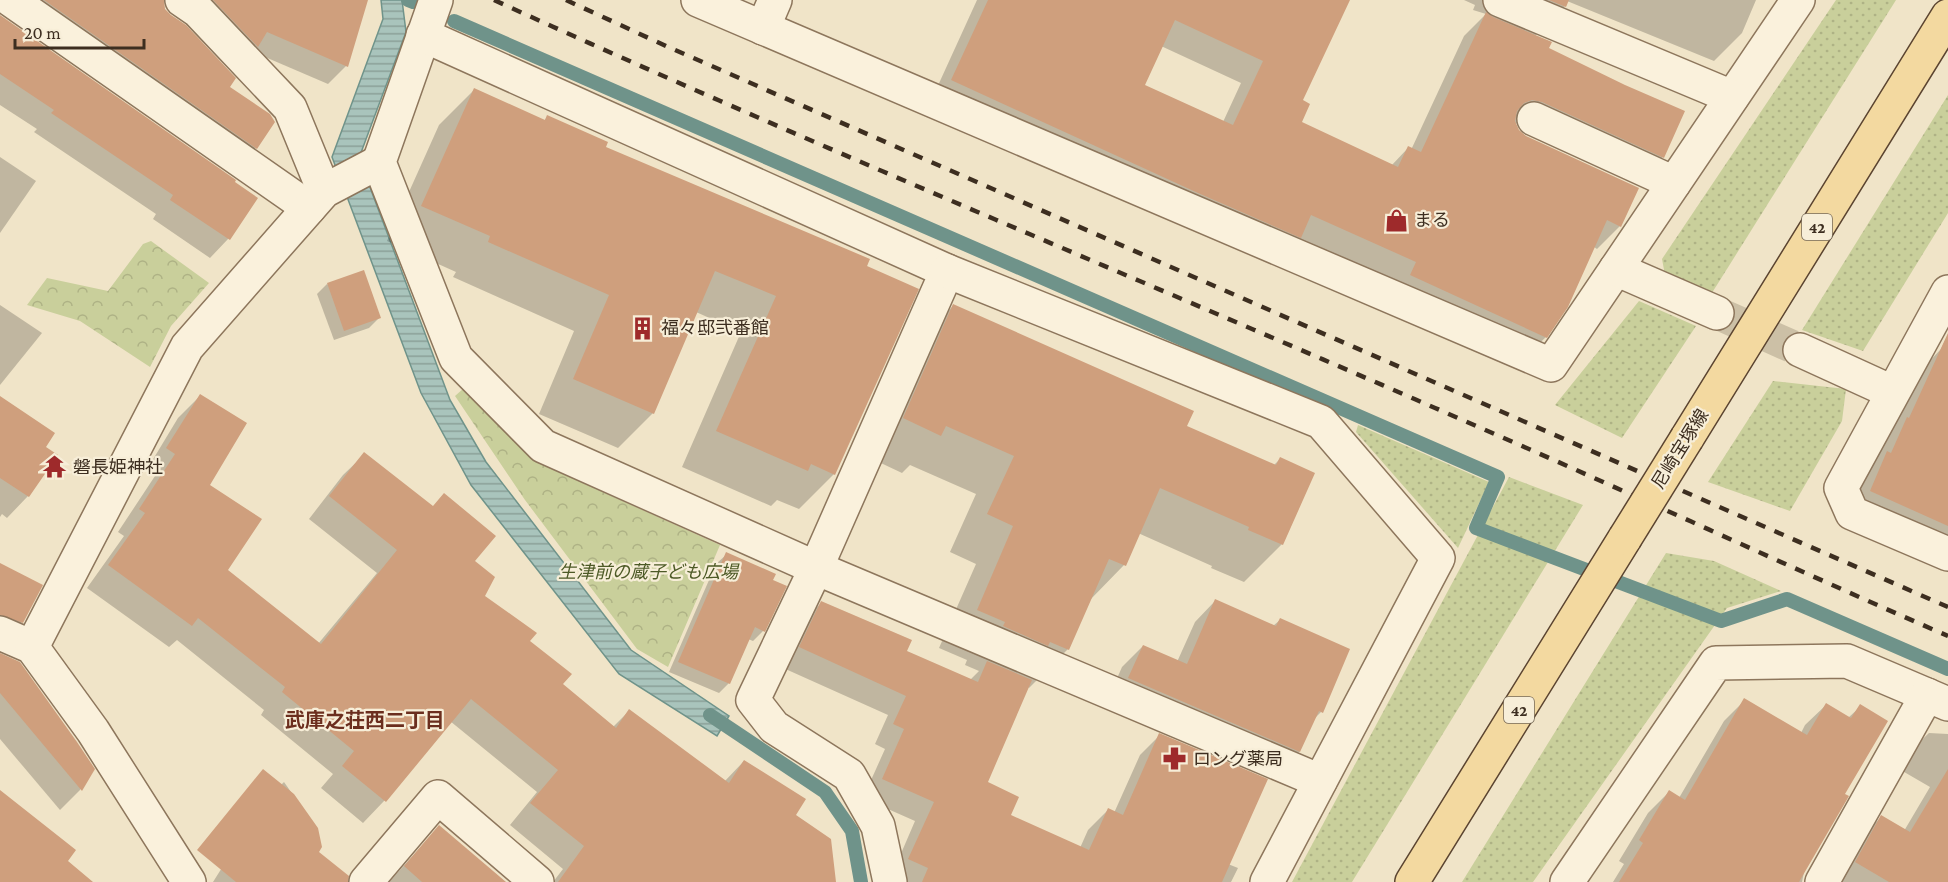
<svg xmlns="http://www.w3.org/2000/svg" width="1948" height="882" font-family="'Crimson Pro','Noto Sans JP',serif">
<defs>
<pattern id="grass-dots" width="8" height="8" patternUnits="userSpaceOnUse" patternTransform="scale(1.5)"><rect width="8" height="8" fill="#c9cf9b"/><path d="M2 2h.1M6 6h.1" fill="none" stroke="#aeb285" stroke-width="1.8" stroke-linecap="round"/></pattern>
<pattern id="park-crowns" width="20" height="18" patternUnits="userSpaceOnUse" patternTransform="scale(1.5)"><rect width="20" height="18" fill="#c9cf9b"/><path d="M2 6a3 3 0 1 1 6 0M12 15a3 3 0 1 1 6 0" fill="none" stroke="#aeb285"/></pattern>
<pattern id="water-rules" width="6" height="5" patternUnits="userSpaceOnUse" patternTransform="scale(1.5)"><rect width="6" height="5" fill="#a9c4bc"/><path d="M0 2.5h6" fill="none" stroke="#8ba098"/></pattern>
</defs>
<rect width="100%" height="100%" fill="#f0e4c8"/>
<g fill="url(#grass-dots)">
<polygon points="1836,0 1896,0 1710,296 1665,275 1662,259"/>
<polygon points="1948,95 1948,213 1863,351 1802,330"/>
<polygon points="1639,301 1696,326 1622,438 1555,405"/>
<polygon points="1773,381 1846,389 1842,421 1790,511 1708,482"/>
<polygon points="1358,425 1489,482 1458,548 1356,432"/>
<polygon points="1509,477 1583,505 1352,882 1292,882"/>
<polygon points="1666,553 1714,561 1781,591 1727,608 1533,882 1462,882"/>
</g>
<g fill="url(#park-crowns)">
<polygon points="151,241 209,283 171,326 150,367 80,321 27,305 47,278 108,291 143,244"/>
<polygon points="464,388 541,464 720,545 668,667 637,649 525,500 455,396"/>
</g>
<polygon fill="url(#water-rules)" stroke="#6f938a" stroke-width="1.5" points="381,0 402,0 406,32 359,158 450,400 486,462 631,650 729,716 717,736 619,674 471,485 421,393 332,157 383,19"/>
<g fill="#0003" fill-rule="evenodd">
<polygon points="0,0 162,0 164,9 228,88 256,148 238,166"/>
<polygon points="166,0 366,0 346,66 328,84 251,51"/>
<path d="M 977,0 L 1348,0 L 1301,101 L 1300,122 L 1391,166 L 1408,148 L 1411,150 L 1464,36 L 1486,14 L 1473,10 L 1475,5 L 1464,0 L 1756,0 L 1742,33 L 1714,61 L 1567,1 L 1565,6 L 1535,36 L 1663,157 L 1640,179 L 1515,123 L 1518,131 L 1620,226 L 1597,249 L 1594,247 L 1546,337 L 1523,359 L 930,103 ZM 1161,46 L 1241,83 L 1223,122 L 1143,86 Z"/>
<polygon points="0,17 256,198 228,239 210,258 153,219 156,214 34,132 37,129 0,105"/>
<polygon points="474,90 544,121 547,117 604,148 868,260 834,474 799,509 777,500 771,506 682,467 741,332 696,312 653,413 618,448 539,414 574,331 453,277 456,272 387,241 439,125"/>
<polygon points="0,157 36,181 0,233"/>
<polygon points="327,284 380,317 369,328 334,340 317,294"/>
<polygon points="0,305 42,333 0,385"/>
<polygon points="953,306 1185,427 1274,465 1280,459 1282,544 1244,582 1211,568 1212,566 1138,533 1124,565 1089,601 1068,649 1029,688 1028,687 986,783 1009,816 1080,848 1088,830 1108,810 1114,813 1140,755 1160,735 1228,864 1238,868 1231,882 897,882 890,879 915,821 863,798 885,749 875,744 888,715 781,667 802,623 821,603 906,652 970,680 979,671 965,665 967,660 939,648 976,564 950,552 976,494 910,465 902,473 866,456 915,344"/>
<polygon points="1948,334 1948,560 1845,516 1862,478 1871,469 1922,369 1941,349"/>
<polygon points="200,396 208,485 226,570 318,644 377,573 309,519 343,475 365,454 473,561 483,596 528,641 561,684 613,727 629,711 724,782 744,761 794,815 835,882 553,882 563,869 510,825 537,792 450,721 384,801 363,823 321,788 333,774 261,715 264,710 177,640 169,647 87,588 124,536 118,532 155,476 146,471 178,418"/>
<polygon points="0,417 56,455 28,496 7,518 2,514 0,517"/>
<polygon points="727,554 771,581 763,631 753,641 748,639 729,683 719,693 669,672 716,564"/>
<polygon points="0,565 22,622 1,643 0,643"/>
<polygon points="1215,601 1273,626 1280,620 1321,712 1313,720 1299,752 1279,772 1108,699 1122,667 1143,646 1177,662 1195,622"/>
<polygon points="0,655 93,769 80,790 60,810 0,739"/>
<polygon points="1745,700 1801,733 1805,725 1826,705 1848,718 1861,706 1843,794 1804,872 1802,882 1613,882 1624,864 1619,861 1648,813 1669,792 1679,798 1724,721"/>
<polygon points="1929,733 1948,734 1948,882 1836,882 1861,838 1881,817 1904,831 1930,787 1899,769 1908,753"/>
<polygon points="284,782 317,829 316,852 347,882 213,882 262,804"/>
<polygon points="439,827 505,882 389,882"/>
</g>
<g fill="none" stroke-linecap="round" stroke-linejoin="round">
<g stroke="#6f938a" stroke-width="14">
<polyline points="408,0 413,2"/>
<polyline points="454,21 1498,477 1476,528 1721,621 1787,599 1948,669"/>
<polyline points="710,715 825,792 852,831 861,882"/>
</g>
</g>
<g fill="#cf9f7d" fill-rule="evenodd">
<polygon points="44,0 164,0 165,9 171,15 186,25 236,78 230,87 270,114 275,122 257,149"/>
<polygon points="213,0 368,0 348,67 267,32 258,47"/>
<path d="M 988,0 L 1350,0 L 1303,100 L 1310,104 L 1302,122 L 1398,167 L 1408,146 L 1421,152 L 1486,12 L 1493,17 L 1552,42 L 1549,48 L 1625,85 L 1685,111 L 1664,158 L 1542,102 L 1532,100 L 1524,103 L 1517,111 L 1515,121 L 1519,130 L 1526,136 L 1639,188 L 1621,227 L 1607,220 L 1568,307 L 1547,338 L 1410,275 L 1416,262 L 1311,215 L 1301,238 L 1198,193 L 951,80 ZM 1175,20 L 1263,61 L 1233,125 L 1145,85 Z"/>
<polygon points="1549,0 1569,0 1566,7"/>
<polygon points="0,15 236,180 235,182 258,198 230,240 170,200 173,195 51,113 54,110 0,74"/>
<polygon points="474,88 545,120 547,115 608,142 606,147 870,259 867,266 919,289 835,475 811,464 808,471 716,431 776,296 715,271 654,414 573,379 609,295 488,242 490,236 421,206"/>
<polygon points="364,270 381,318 344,331 327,283"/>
<polygon points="953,304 1194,411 1187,426 1276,465 1280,457 1315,473 1283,545 1248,530 1249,527 1160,488 1126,566 1109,559 1069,650 1050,642 1048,646 1003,626 1005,622 977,610 1013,526 987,514 1014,456 946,426 941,436 903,418"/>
<polygon points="1948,333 1948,526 1870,491 1887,451 1891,453 1907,417 1909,418"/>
<polygon points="200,394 247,423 210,485 262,519 228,570 321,644 397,550 329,496 364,452 433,506 444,493 496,536 475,561 495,577 485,596 537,633 530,641 572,674 563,684 616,728 629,709 729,783 744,760 806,799 796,815 831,839 836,882 558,882 584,846 530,803 558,770 471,699 386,802 342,766 354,751 282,692 285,687 198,618 192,626 108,565 145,513 139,509 175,454 166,448"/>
<polygon points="0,396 55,433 46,447 58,455 29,497 0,478"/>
<polygon points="726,552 776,574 773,580 787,586 765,632 755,627 730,684 678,662"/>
<polygon points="0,563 43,585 23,623 0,615"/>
<polygon points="1215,599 1276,626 1280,618 1350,649 1323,713 1319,711 1300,752 1128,678 1143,645 1187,664"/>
<polygon points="821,601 912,640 907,651 978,682 987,661 1032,680 988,782 1019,797 1011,815 1089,850 1108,808 1123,815 1159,733 1268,779 1222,882 922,882 928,868 908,859 934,802 882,779 904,729 893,724 906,696 799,647"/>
<polygon points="0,653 20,662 77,742 95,769 82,791 0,693"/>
<polygon points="1744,698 1807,735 1826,703 1851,718 1860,704 1888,721 1845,794 1849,796 1799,882 1619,882 1643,843 1639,840 1669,790 1685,800"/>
<polygon points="263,769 294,794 318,828 322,847 319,852 349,876 348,882 236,882 197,850"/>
<polygon points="1948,769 1948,882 1889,882 1855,862 1881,815 1910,832"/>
<polygon points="0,790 76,850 68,861 93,882 0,882"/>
<polygon points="439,825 506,882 422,882 404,866"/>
</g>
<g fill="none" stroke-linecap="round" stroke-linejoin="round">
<polyline stroke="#ccc0a6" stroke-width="33" stroke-dasharray="33 16" stroke-linecap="butt" points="1717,313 1800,350"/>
<defs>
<g id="minor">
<polyline points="11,0 309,208"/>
<polyline points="182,0 198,11 290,108 324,191"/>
<polyline points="436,0 379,162 456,358 543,446 816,568 1320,781"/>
<polyline points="698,0 1551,365 1798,0"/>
<polyline points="1500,0 1732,97"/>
<polyline points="763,28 775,0"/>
<polyline points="423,35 947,271 816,568 753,700 774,727 849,775 878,826 890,882"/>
<polyline points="1534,119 1674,183"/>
<polyline points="1616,269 1717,313"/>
<polyline points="947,271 1321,422 1438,558 1267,882"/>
<polyline points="1948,292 1841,488 1852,513 1948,554"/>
<polyline points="1800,350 1892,392"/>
<polyline points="0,633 32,647 93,731 189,882"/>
<polyline points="32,647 187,347 324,191 379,162"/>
<polyline points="366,882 438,797 537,882"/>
<polyline points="1567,882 1716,663 1847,661 1948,704"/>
<polyline points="1822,882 1927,695"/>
</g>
<g id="major">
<polyline points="1687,438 1948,16"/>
<polyline points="1412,882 1625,538"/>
</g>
</defs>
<use href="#minor" stroke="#8d765c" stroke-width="36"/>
<use href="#major" stroke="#5b4430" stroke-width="36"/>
<use href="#minor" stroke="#faf1dc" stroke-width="33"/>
<use href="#major" stroke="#f3d9a0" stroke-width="33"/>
<g stroke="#3d2e20" stroke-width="4.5" stroke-dasharray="10 10" stroke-linecap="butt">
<path d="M 494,0 C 818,148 1148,282 1474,425 C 1633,494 1789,567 1948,636"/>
<polyline points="566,0 666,46 1948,607"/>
</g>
<defs>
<polyline id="major-bridge" points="1625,538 1687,438"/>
</defs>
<use href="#major-bridge" stroke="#5b4430" stroke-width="36" stroke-linecap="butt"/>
<use href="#major-bridge" stroke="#f3d9a0" stroke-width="33"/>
</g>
<defs>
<symbol id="shop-bare" viewBox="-9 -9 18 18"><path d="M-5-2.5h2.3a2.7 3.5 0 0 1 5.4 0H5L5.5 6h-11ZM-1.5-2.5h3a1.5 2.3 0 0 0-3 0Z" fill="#9e2a2b" stroke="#f7eed8" stroke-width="2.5" paint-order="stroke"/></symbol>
<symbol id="building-bare" viewBox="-9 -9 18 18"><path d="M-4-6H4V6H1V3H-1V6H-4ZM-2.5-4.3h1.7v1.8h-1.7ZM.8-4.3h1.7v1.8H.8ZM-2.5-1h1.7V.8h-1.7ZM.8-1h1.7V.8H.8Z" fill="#9e2a2b" stroke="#f7eed8" stroke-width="2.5" paint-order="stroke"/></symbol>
<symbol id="temple-bare" viewBox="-9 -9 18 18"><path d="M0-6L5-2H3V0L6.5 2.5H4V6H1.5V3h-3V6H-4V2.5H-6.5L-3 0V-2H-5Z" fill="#9e2a2b" stroke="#f7eed8" stroke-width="2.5" paint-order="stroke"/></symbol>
<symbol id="pharmacy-bare" viewBox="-9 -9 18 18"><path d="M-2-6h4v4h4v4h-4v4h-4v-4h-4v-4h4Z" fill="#9e2a2b" stroke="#f7eed8" stroke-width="2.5" paint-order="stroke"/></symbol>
</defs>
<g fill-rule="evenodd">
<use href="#shop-bare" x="1380" y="204" width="33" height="33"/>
<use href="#building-bare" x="626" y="312" width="33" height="33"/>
<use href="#temple-bare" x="38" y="450" width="33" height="33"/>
<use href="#pharmacy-bare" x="1158" y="742" width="33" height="33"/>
</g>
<g text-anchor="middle" stroke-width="4.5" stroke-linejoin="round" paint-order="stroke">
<g fill="#f7eed8" stroke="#756857" stroke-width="1.5">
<rect x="1802" y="214" width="30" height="26" rx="4.5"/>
<rect x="1504" y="697" width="30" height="26" rx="4.5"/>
</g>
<g font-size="16" font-weight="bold" fill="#3d2e20">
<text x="1817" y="233">42</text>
<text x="1519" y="716">42</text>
</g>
<g font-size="18" fill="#3d2e20" stroke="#f7eed8" text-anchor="start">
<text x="1414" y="226">まる</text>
<text x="661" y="334">福々邸弐番館</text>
<text x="73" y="473">磐長姫神社</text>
<text x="1193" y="765">ロング薬局</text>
</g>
<g font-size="18" fill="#3d2e20" stroke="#f7eed8">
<text transform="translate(1680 449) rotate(-58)" y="6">尼崎宝塚線</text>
</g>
<g font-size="18" font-style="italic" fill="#4d5a26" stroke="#f7eed8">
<text x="648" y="578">生津前の蔵子ども広場</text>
</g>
<g font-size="20" font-weight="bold" fill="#6b2e1e" stroke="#f7eed8">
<text x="365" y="727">武庫之荘西二丁目</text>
</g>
</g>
<path d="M15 39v9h129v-9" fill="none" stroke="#3d2e20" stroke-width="3"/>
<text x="24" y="39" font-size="18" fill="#3d2e20" stroke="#f7eed8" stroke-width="4.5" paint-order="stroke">20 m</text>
</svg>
